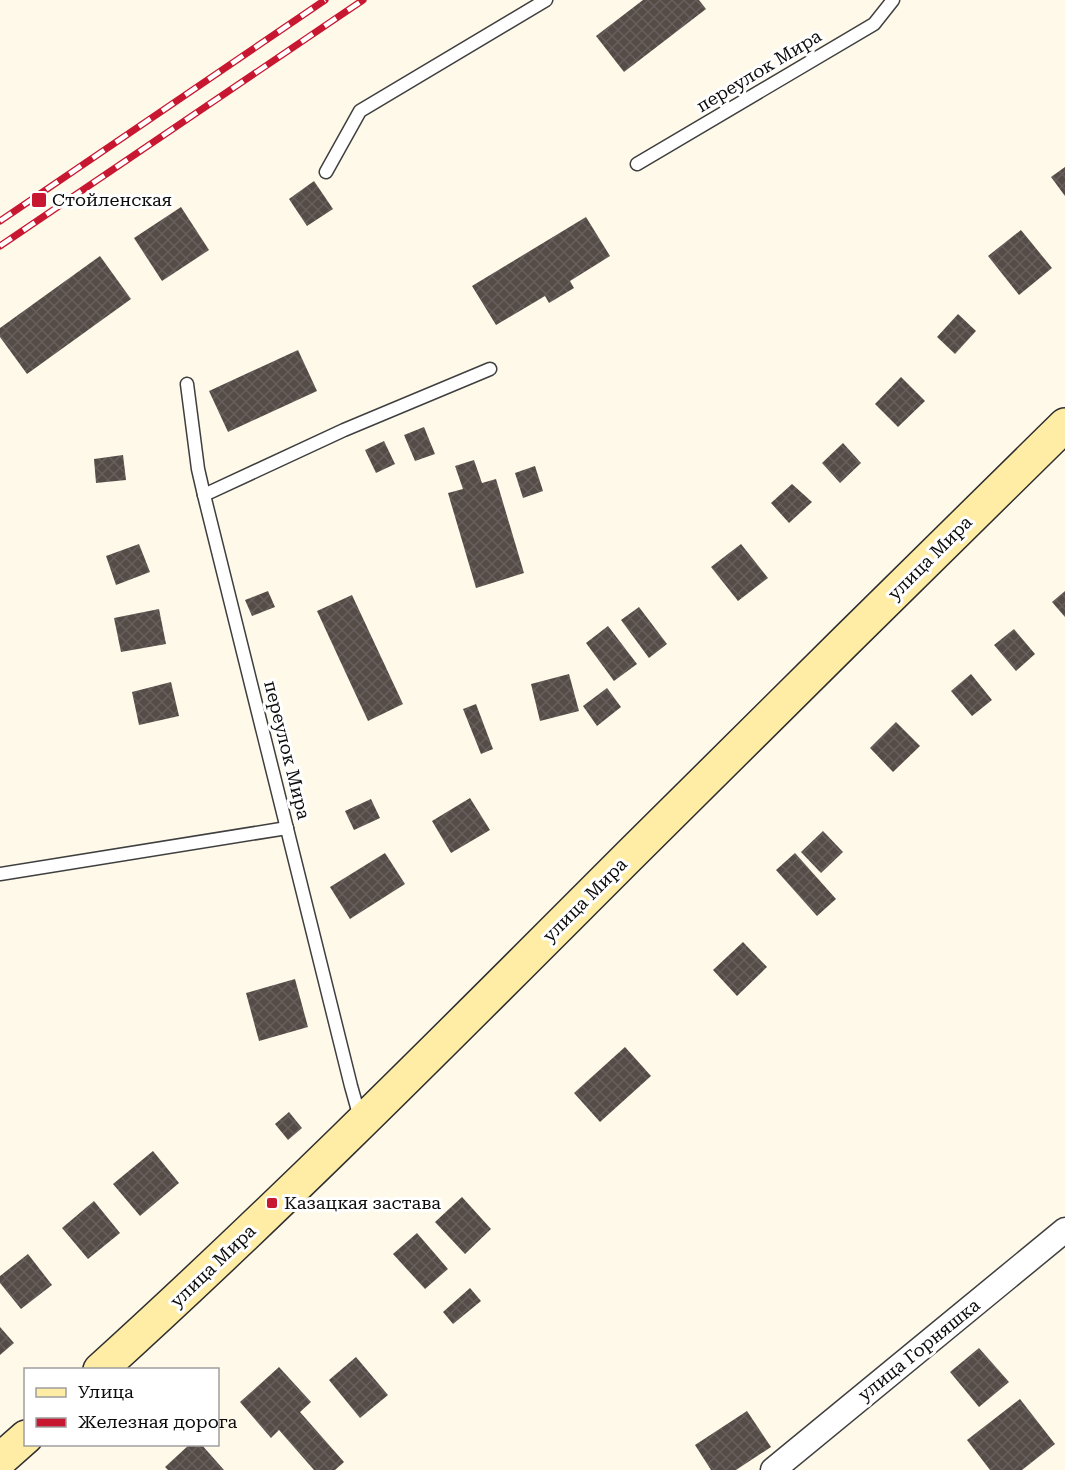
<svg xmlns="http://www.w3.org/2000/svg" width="1065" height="1470" font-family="'Roboto Serif',serif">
<defs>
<pattern id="building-cross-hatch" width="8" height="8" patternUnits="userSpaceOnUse" patternTransform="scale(1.5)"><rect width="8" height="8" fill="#554b47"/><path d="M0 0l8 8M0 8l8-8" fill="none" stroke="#68605d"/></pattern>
</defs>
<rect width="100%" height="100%" fill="#fff9ea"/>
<g fill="url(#building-cross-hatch)">
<polygon points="643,0 699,0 706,9 624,72 596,36"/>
<polygon points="1065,167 1065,196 1051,177"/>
<polygon points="314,181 333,209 307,226 289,199"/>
<polygon points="181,207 209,250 162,281 134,238"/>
<polygon points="586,217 610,256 570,281 574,288 549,303 545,296 496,325 472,286"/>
<polygon points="1021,230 1052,268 1019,295 988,256"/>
<polygon points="100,256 131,299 27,374 0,337 0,328"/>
<polygon points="958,314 976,331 955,354 937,337"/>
<polygon points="298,350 317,391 228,432 209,391"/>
<polygon points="901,377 925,401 898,427 875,404"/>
<polygon points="424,427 435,454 415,461 404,435"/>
<polygon points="384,441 395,464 376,473 365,450"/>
<polygon points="843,443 861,463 840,483 822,463"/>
<polygon points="123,455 126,480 96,483 94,459"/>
<polygon points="474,460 482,483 496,479 524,573 476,588 448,493 463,489 455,466"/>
<polygon points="535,466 543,491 523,498 515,473"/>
<polygon points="792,484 812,502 789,523 771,503"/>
<polygon points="139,544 150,572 116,585 106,556"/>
<polygon points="741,544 768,578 738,601 711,567"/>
<polygon points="268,591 275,607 252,616 245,600"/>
<polygon points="1065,591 1065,617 1052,602"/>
<polygon points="352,595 403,704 368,721 317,611"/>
<polygon points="639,607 667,644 649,658 621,620"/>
<polygon points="159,609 166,644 121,652 114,618"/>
<polygon points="608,626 637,664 614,681 586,643"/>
<polygon points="1014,629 1035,654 1016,671 994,645"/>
<polygon points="569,674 579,711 540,721 531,684"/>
<polygon points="971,674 992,700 972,716 951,691"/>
<polygon points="171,682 179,716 139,725 132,692"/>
<polygon points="607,688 621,707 597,726 583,706"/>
<polygon points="476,704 493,749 481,754 463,709"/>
<polygon points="896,722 920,746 893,772 870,748"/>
<polygon points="470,798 490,830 451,853 432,821"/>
<polygon points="371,799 380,818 354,830 345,811"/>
<polygon points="823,831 843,852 821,873 801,852"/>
<polygon points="385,853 405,884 350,919 330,887"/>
<polygon points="795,853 836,899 817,916 776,870"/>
<polygon points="743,942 767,967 737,996 713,970"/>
<polygon points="295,979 308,1027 259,1041 246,993"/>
<polygon points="625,1047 651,1076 600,1122 574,1093"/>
<polygon points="289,1112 302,1128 288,1140 275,1124"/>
<polygon points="153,1151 179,1183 140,1216 113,1184"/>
<polygon points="462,1197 491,1229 465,1254 435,1222"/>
<polygon points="94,1201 120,1233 88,1259 62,1228"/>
<polygon points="417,1233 448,1269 425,1289 393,1254"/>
<polygon points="28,1254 52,1285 21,1309 0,1283 0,1276"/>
<polygon points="470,1288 481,1301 453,1324 443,1312"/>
<polygon points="0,1327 14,1343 0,1355"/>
<polygon points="979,1348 1009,1382 979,1407 950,1372"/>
<polygon points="356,1357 388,1395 360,1418 329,1380"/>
<polygon points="279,1367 311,1402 300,1412 344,1462 335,1470 314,1470 279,1430 271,1438 240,1402"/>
<polygon points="1020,1399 1055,1444 1022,1470 990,1470 967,1440"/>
<polygon points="747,1411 771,1447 736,1470 711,1470 695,1445"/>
<polygon points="190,1444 201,1444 224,1470 168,1470 165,1467"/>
</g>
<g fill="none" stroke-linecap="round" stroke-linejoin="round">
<defs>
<g id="service">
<polyline points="637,164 874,24 893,0"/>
<polyline points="326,172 360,111 546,0"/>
<polyline points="187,384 198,469 204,495 351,1086 360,1118"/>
<polyline points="204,495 344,430 490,369"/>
<polyline points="0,874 287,828"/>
</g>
<polyline id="minor" points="773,1470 1065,1230"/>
<g id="secondary">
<path d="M 100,1370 C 283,1204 456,1029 631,854 C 775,710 920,568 1065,425"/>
<polyline points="0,1460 26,1437"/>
</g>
</defs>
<use href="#service" stroke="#3f3f3f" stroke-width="15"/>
<use href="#minor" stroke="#3f3f3f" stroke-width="27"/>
<use href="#secondary" stroke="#2e2e2e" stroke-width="36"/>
<use href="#service" stroke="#fff" stroke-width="12"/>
<use href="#minor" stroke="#fff" stroke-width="24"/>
<use href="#secondary" stroke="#ffeda5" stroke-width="33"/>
<defs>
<g id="rail">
<polyline points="0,221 325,0"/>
<polyline points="0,246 363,0"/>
</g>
</defs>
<use href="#rail" stroke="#c81730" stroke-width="7"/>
<use href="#rail" stroke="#fff" stroke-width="4.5" stroke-dasharray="14" stroke-linecap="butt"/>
</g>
<g fill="#c81730" stroke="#fff" stroke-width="2">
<rect x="31" y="192" width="16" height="16" rx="3"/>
<rect x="266" y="1197" width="12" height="12" rx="3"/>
</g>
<g text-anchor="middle" stroke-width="6" stroke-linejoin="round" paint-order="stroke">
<g font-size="18" fill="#0c0c0c" stroke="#fff">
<text transform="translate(759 71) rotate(-31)" y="6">переулок Мира</text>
<text transform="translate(930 558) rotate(-45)" y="6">улица Мира</text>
<text transform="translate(287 750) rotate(76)" y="6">переулок Мира</text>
<text transform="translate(585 900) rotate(-45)" y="6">улица Мира</text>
<text transform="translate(213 1266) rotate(-44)" y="6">улица Мира</text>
<text transform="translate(919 1350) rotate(-39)" y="6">улица Горняшка</text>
</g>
<g font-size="18" fill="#0c0c0c" stroke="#fff" text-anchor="start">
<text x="52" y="206">Стойленская</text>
<text x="284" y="1209">Казацкая застава</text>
</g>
</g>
<rect x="24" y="1368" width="195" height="78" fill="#ffffff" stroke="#9e9e9e" stroke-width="1.5"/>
<rect x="36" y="1388" width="30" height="9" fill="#ffeda5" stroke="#9e9e9e" stroke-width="1.5"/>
<text x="78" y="1398" font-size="18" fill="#0c0c0c">Улица</text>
<rect x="36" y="1418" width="30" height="9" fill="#c81730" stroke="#9e9e9e" stroke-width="1.5"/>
<text x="78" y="1428" font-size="18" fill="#0c0c0c">Железная дорога</text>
</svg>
